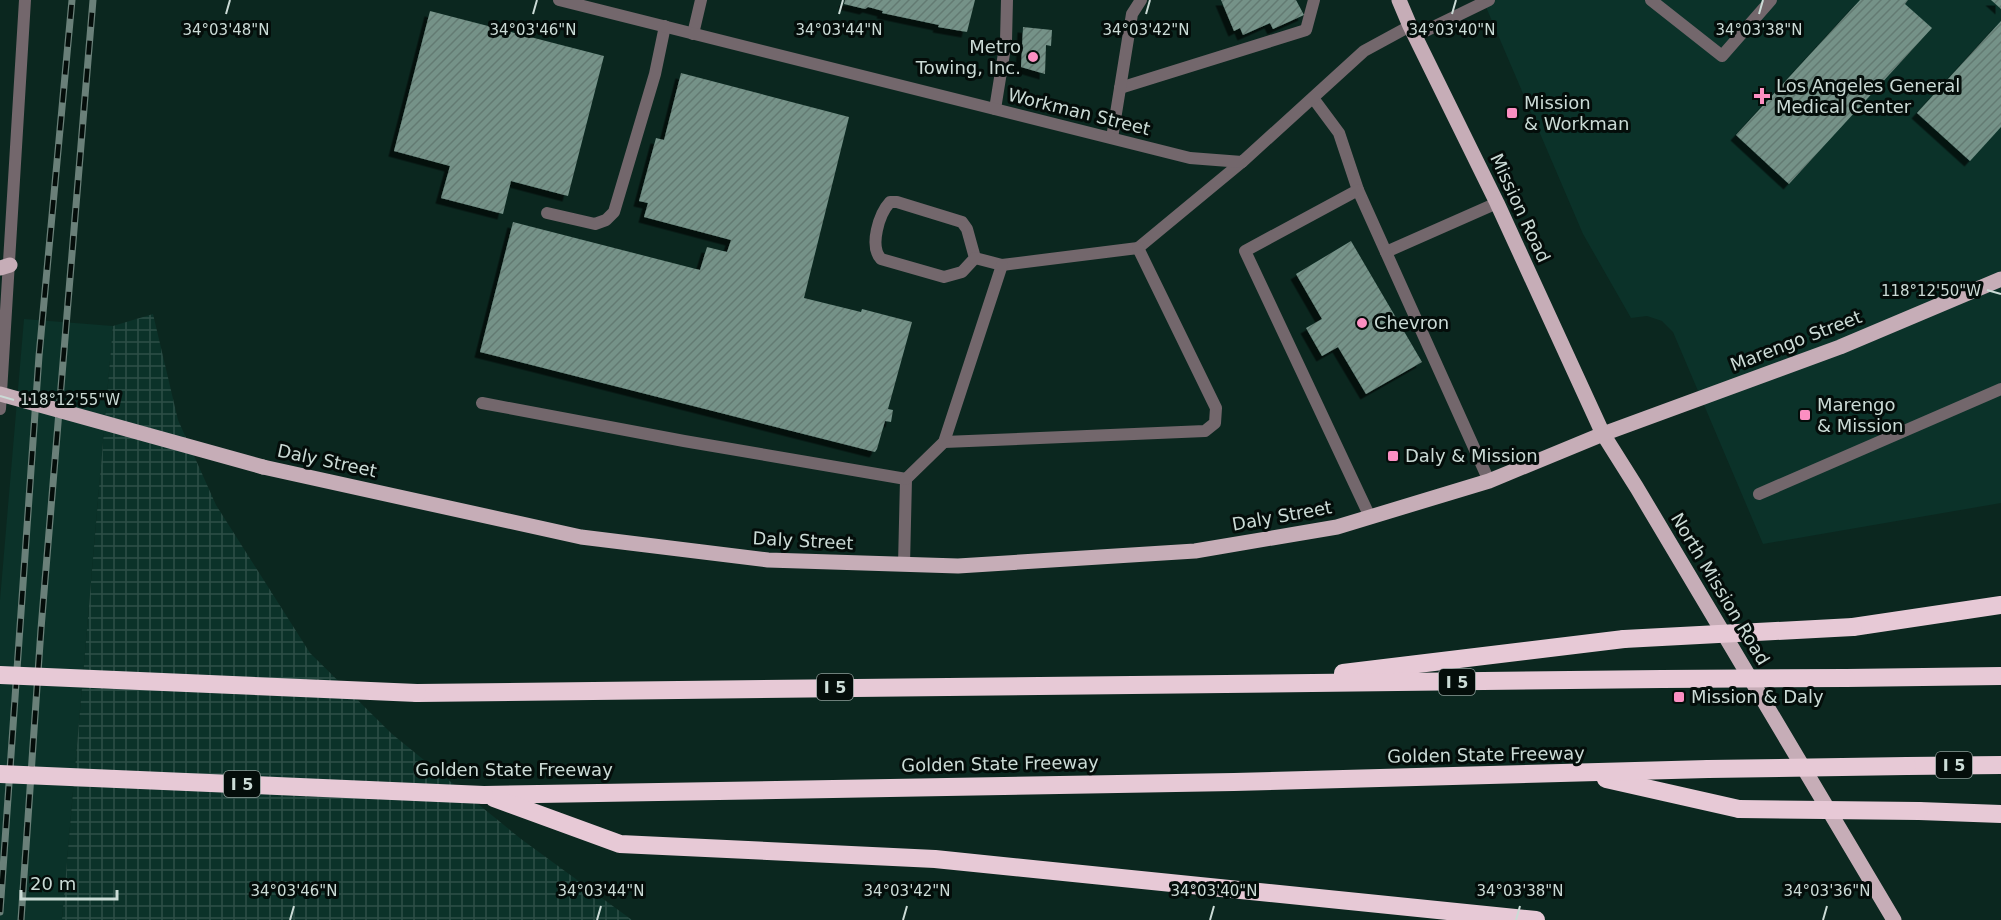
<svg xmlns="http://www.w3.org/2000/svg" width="2001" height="920" font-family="'DejaVu Sans',sans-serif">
<defs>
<pattern id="industrial-grid" width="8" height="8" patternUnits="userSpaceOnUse" patternTransform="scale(1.5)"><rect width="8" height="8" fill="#0b3229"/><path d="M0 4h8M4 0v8" fill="none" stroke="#2d4f47"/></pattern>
<pattern id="building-hatch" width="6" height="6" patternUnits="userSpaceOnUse" patternTransform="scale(1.5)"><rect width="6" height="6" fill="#749288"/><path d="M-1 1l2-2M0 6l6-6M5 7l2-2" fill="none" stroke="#647a72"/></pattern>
<filter id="shadow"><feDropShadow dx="-5.5" dy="5.5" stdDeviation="0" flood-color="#0009"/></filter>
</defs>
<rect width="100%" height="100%" fill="#0b271f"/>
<g fill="#0b3229">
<polygon points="1483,0 2001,0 2001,503 1763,544 1673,332 1662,321 1647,316 1631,318 1583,234"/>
<polygon points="24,319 113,326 62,920 0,920 0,600"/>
</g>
<polygon fill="url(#industrial-grid)" points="153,314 178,420 216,505 310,653 392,734 521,839 632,920 62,920 113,326"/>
<g fill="url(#building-hatch)" filter="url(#shadow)">
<polygon points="845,0 975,0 967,32 938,27 939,25 882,13 883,11 868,7 865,9 844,4"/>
<polygon points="1221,0 1296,0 1304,15 1273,29 1270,23 1243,35 1240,28 1234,31"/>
<polygon points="1860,0 1908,0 1905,4 1932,28 1789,184 1736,135"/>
<polygon points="1991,0 2001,0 2001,9"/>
<polygon points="430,11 604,56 568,196 511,181 503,214 441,198 450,166 394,151"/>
<polygon points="2001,21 2001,127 1970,161 1917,113"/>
<polygon points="1023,27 1052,30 1051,46 1046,45 1045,74 1021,67"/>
<polygon points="681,73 849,117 804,298 861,312 862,309 912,322 888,409 893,410 891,422 885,421 877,449 875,452 480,352 513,222 700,270 707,247 727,252 731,240 644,217 648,203 639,201 656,138 664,140"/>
<polygon points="1351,241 1422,362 1366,394 1338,347 1322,356 1306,328 1322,319 1296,274"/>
</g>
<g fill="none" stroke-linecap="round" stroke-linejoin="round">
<g stroke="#73676c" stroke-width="12">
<polyline points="1651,0 1722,56 1771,0"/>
<polyline points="693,34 701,0"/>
<polyline points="1415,36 1489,0"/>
<polyline points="1120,88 1306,30 1314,0"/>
<polyline points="1313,98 1339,133 1358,190"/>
<polyline points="995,109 1006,41 1007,0"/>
<polyline points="1112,138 1132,14 1141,0"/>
<path d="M 890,202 L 897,202 L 962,222 L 967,229 L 975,258 L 962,272 L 944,277 L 881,259 C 869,246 879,214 890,202 Z"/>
<polyline points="547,213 595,224 606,220 614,212 655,74 665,26"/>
<polyline points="1386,252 1497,203"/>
<polyline points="975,258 1002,265 1138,248 1242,162"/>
<polyline points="482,403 684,441 906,479 904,565"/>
<polyline points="944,442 1205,431 1215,423 1216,408 1138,248"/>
<polyline points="906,479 944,442 1002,265"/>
<polyline points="1759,494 2001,389"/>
<polyline points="1370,517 1245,251 1358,190 1489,481"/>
</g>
<g stroke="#73676c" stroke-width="12">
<polyline points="559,0 1190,158 1242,162 1364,51 1410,26"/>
<polyline points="0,409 25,0"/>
</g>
<g stroke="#c6adb7" stroke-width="15">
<polyline points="1399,0 1410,26 1497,203 1603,434 1637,488 1894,920"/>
<polyline points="0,268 10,265"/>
<polyline points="263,467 581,537 768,560 958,566 1195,551 1337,527 1489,481 1603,434 1840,347 2001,279"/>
</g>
<g stroke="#e7c9d6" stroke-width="18">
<polyline points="1853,627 2001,605"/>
<polyline points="1343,673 1624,639"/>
<polyline points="1846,678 2001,676"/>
<polyline points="417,693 1662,679"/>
<polyline points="1907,766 2001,765"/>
<polyline points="1606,779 1739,809"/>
<polyline points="484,795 1234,782 1708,769"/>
<polyline points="494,798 620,844 935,859 1536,920"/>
<polyline points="1919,811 2001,814"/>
</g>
<defs>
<g id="rail">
<polyline points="0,912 39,356 72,0"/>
<polyline points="21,920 41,629 93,0"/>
</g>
</defs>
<use href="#rail" stroke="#6a8079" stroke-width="7"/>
<use href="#rail" stroke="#040d0a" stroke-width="4.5" stroke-dasharray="14" stroke-linecap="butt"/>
<polyline stroke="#c6adb7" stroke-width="15" points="0,394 263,467"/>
<g stroke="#e7c9d6" stroke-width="18">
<polyline points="1624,639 1853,627"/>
<polyline points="0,675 417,693"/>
<polyline points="1662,679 1846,678"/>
<polyline points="1708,769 1907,766"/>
<polyline points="0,774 484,795"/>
<polyline points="1739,809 1919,811"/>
</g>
</g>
<path fill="none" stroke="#cbdbd6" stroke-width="2" d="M 226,14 L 230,0M 533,14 L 537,0M 839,14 L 843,0M 1146,14 L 1150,0M 1452,14 L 1456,0M 1759,14 L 1763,0M 1987,290 L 2001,294M 0,396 L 14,400M 290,920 L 294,906M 597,920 L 601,906M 903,920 L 907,906M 1210,920 L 1214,906M 1516,920 L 1520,906M 1823,920 L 1827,906"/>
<g fill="#fc8fc2" stroke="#040d0a" stroke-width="2">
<circle cx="1033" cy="57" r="6"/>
<path d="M1759 87h6v6h6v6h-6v6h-6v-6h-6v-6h6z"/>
<rect x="1506" y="107" width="12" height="12" rx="3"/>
<circle cx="1362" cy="323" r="6"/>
<rect x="1799" y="409" width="12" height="12" rx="3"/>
<rect x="1387" y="450" width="12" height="12" rx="3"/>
<rect x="1673" y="691" width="12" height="12" rx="3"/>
</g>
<g text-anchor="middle" stroke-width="6" stroke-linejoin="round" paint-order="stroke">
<g fill="#040d0a" stroke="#8f9d99" stroke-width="1.5">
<rect x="1439" y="669" width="36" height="26" rx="4.5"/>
<rect x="817" y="674" width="36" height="26" rx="4.5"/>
<rect x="1936" y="752" width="36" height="26" rx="4.5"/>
<rect x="224" y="771" width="36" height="26" rx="4.5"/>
</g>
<g font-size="16" font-weight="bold" fill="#cbdbd6">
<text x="1457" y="688">I 5</text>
<text x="835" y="693">I 5</text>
<text x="1954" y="771">I 5</text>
<text x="242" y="790">I 5</text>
</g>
<g font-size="18" fill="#cbdbd6" stroke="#040d0a" text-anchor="start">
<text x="1021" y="53" text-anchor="end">Metro<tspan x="1021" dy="21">Towing, Inc.</tspan></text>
<text x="1776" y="92">Los Angeles General<tspan x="1776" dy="21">Medical Center</tspan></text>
<text x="1524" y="109">Mission<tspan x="1524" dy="21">&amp; Workman</tspan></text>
<text x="1374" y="329">Chevron</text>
<text x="1817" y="411">Marengo<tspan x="1817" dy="21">&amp; Mission</tspan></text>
<text x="1405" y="462">Daly &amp; Mission</text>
<text x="1691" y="703">Mission &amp; Daly</text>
</g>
<g font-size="18" fill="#cbdbd6" stroke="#040d0a">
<text transform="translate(1079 112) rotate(14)" y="6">Workman Street</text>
<text transform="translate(1520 208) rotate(65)" y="6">Mission Road</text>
<text transform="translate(1796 341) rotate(-21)" y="6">Marengo Street</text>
<text transform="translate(327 461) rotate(12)" y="6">Daly Street</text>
<text transform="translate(1282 516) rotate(-10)" y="6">Daly Street</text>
<text transform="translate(803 541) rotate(3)" y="6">Daly Street</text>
<text transform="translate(1720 589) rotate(59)" y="6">North Mission Road</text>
<text transform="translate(1486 755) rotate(-1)" y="6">Golden State Freeway</text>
<text transform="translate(1000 764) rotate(-1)" y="6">Golden State Freeway</text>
<text x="514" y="776">Golden State Freeway</text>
</g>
</g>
<g font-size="15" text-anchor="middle" fill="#cbdbd6" stroke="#040d0a" stroke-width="6" stroke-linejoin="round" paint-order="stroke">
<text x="226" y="35">34°03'48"N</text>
<text x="839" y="35">34°03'44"N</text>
<text x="533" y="35">34°03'46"N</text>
<text x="1146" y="35">34°03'42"N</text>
<text x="1452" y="35">34°03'40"N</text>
<text x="1759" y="35">34°03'38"N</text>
<text x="1931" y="296">118°12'50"W</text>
<text x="70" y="405">118°12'55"W</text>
<text x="294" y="896">34°03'46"N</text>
<text x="601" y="896">34°03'44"N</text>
<text x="907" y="896">34°03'42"N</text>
<text x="1214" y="896">34°03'40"N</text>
<text x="1520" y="896">34°03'38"N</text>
<text x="1827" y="896">34°03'36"N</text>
</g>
<path d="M21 890v9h96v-9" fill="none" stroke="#cbdbd6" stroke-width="3"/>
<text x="30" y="890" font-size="18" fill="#cbdbd6" stroke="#040d0a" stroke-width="4.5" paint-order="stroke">20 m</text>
</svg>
